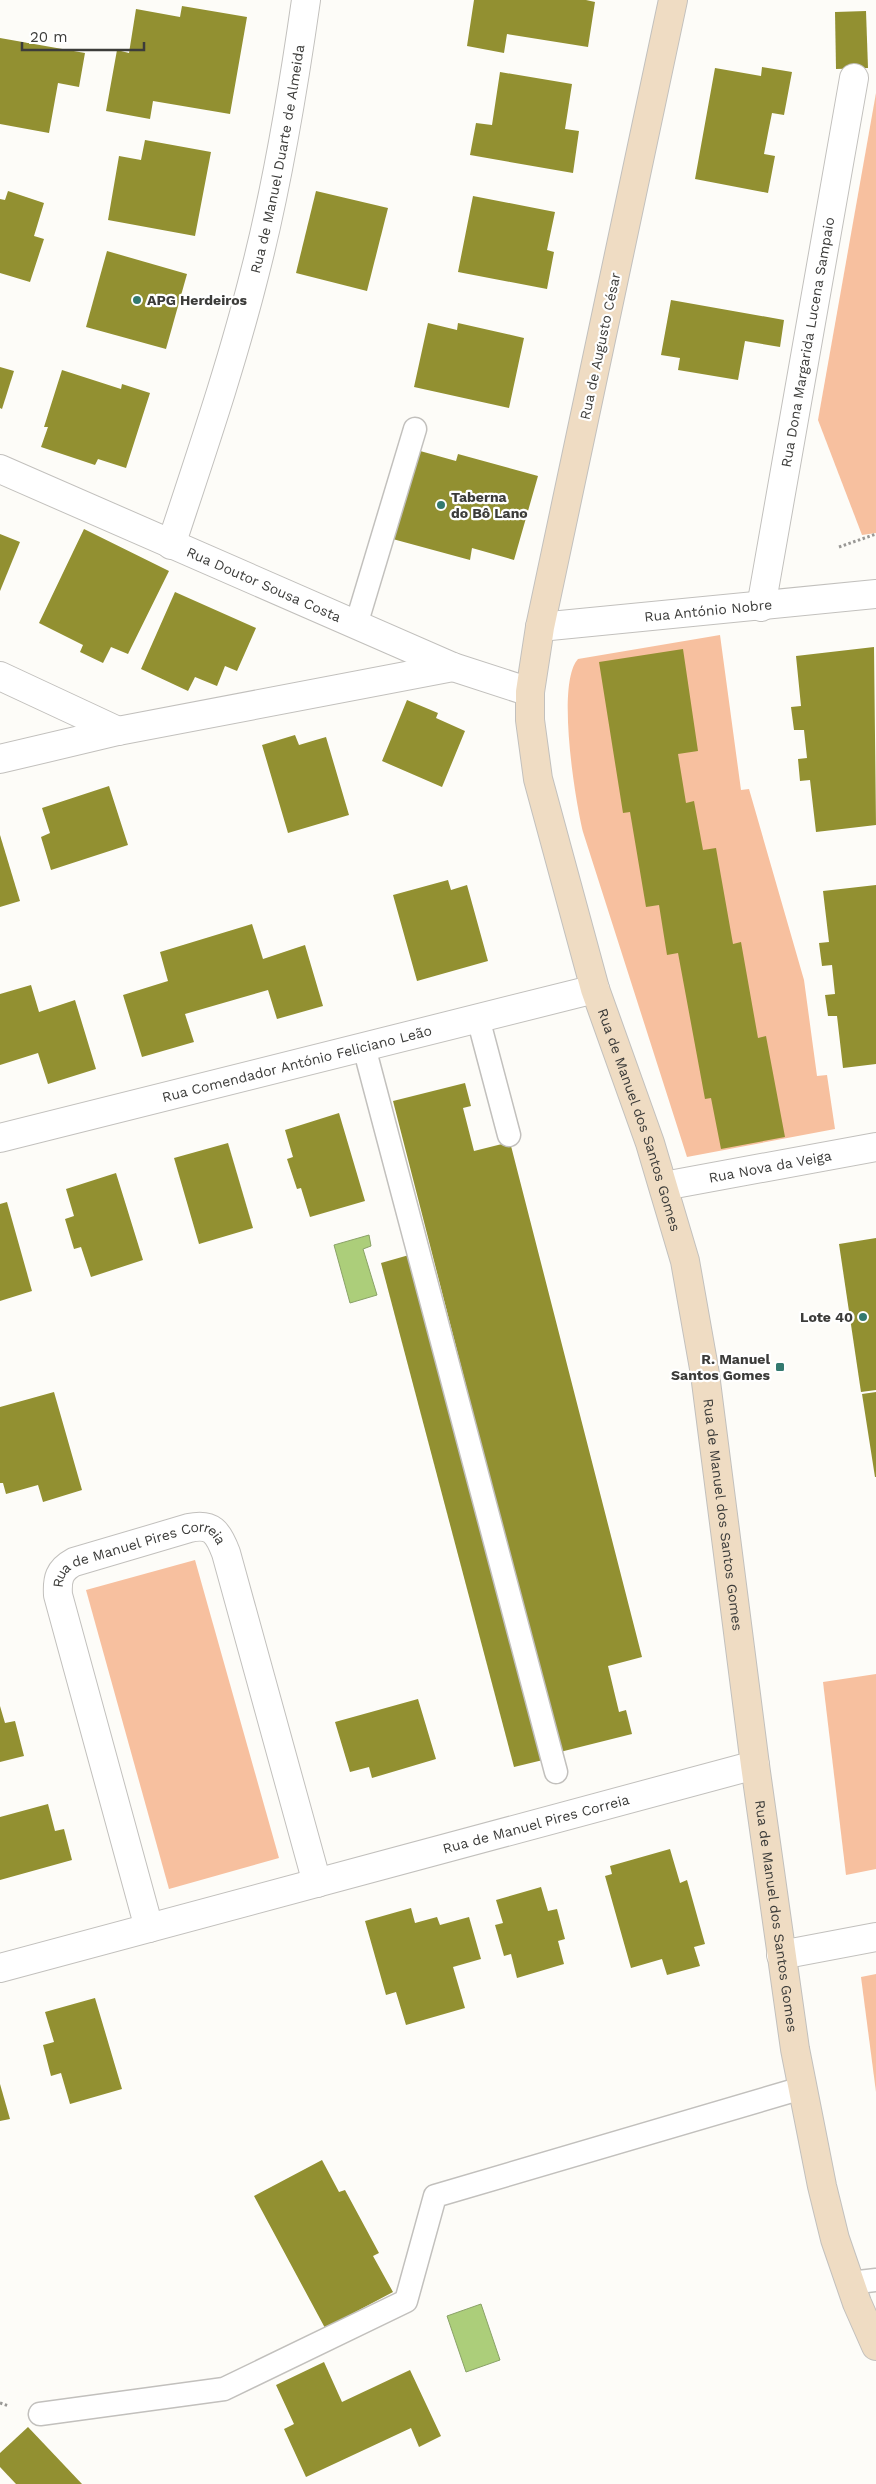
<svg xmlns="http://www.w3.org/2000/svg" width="876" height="2484" font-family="'Work Sans',sans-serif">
<rect width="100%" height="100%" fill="#fdfcf8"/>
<g fill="#f7c09f">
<polygon points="876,93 876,533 862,535 818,420"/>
<path d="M 720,635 L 741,790 L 749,789 L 804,980 L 817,1076 L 827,1075 L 835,1129 L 687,1157 L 583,832 C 575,799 556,683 578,659 Z"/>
<polygon points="195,1560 279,1858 169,1889 86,1590"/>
<polygon points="876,1674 876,1869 846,1875 823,1682"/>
<polygon points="876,1974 876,2092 861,1977"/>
</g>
<g fill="#acce7a" stroke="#8aa267">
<polygon points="369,1235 371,1246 363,1249 377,1295 350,1303 334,1245"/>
<polygon points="481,2304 500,2360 466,2372 447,2316"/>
</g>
<g fill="#929031">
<polygon points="474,0 586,0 595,2 588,47 507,34 504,53 467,46"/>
<polygon points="182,6 247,17 230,114 153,101 150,119 106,111 117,50 129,53 136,9 180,17"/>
<polygon points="866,11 868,68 836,69 835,12"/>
<polygon points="0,38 85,53 79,87 58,83 49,133 0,124"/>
<polygon points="762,67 792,72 784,115 772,113 768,133 764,154 775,156 768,193 695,179 715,68 761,76"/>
<polygon points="500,72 572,84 565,129 579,131 573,173 470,155 476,123 492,125"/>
<polygon points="145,140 211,152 195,236 108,220 119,156 141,160"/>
<polygon points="8,191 44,203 34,236 44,239 30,282 0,273 0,199 5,200"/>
<polygon points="316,191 388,208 367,291 296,273"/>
<polygon points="473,196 555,212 547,250 554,252 547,289 458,272"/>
<polygon points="107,251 187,274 166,349 86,327"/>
<polygon points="671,300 784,320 780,347 745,341 738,380 678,370 680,358 661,355"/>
<polygon points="428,323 457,330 458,323 524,338 509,408 414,387"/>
<polygon points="0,367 14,371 2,409 0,408"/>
<polygon points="62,370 121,389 122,384 150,393 126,468 98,459 95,465 41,447 48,427 44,427"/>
<polygon points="413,449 456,461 458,454 538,476 514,560 472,548 470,560 389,538"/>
<polygon points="84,529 169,571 128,654 111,647 103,663 80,652 83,645 39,623"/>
<polygon points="0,534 20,542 0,591"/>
<polygon points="175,592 256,628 237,671 225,666 217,686 195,677 188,691 141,669"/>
<polygon points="874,647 876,825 816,832 810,780 800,781 798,759 807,758 804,730 794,730 791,707 801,706 796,656"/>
<polygon points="683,649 698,751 678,754 686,803 694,801 703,850 716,848 733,944 741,942 758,1038 766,1036 785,1137 721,1149 711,1098 705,1099 678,953 667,955 659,905 646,907 630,812 623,813 599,662"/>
<polygon points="407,700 438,713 436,718 465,731 442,787 382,761"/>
<polygon points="295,735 299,745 326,737 349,815 288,833 262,745"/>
<polygon points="109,786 128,845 51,870 41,837 50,833 42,808"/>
<polygon points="0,835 20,901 0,907"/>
<polygon points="448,880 451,890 467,885 488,961 417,981 393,895"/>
<polygon points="876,885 876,1064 843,1068 837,1016 828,1016 825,995 835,994 832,965 822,966 819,943 829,942 823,891"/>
<polygon points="252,924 263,959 305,945 323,1006 277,1019 268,990 185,1014 194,1042 142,1057 123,995 168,981 160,952"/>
<polygon points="31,985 39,1012 75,1000 96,1069 48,1084 38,1053 0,1065 0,994"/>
<polygon points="465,1083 471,1106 463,1108 474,1151 510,1142 642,1657 608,1666 619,1712 626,1710 632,1734 560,1752 393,1101"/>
<polygon points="339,1113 365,1201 310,1217 301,1188 297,1189 287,1159 293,1157 285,1130"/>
<polygon points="228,1143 253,1228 199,1244 174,1158"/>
<polygon points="116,1173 143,1260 91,1277 81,1247 74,1249 65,1219 74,1216 66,1189"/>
<polygon points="7,1202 32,1291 0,1301 0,1204"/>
<polygon points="876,1238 876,1390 861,1392 839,1244"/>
<polygon points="409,1255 543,1760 514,1767 381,1263"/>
<polygon points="54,1392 82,1490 43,1502 38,1485 6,1494 3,1483 0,1483 0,1407"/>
<polygon points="876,1392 876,1477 875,1477 862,1394"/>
<polygon points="418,1699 436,1759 372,1778 369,1767 350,1772 335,1722"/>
<polygon points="0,1706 5,1723 15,1721 24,1756 0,1762"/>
<polygon points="48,1804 55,1831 64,1829 72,1860 0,1880 0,1817"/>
<polygon points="670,1849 680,1883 687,1880 705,1944 694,1947 700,1966 667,1975 662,1959 631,1968 605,1876 612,1874 610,1866"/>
<polygon points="541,1887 548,1911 557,1909 565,1939 558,1941 564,1964 517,1978 511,1954 504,1956 495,1925 503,1923 496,1900"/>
<polygon points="411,1908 415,1923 437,1917 440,1925 469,1917 481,1959 453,1967 465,2008 406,2025 396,1992 386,1995 365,1921"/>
<polygon points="95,1998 122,2089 70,2104 61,2073 51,2076 43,2045 54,2042 45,2012"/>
<polygon points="0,2084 10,2119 0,2121"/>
<polygon points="322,2160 339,2192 345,2190 379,2253 373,2256 393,2292 325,2328 254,2196"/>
<polygon points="324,2362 342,2402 410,2370 441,2436 419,2447 411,2428 306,2477 284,2429 294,2424 276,2385"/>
<polygon points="28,2427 82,2484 16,2484 0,2467 0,2453"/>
</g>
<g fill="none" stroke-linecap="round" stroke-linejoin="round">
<defs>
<g id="lane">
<polyline points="356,625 415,429"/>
<polyline points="478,1018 509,1135"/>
<polyline points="364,1047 556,1772"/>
<polyline points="850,2283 876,2280"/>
<polyline points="40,2414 224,2389 406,2301 435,2196 802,2088"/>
</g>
<g id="street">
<path id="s1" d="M 0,469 L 453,667 L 530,692"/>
<path id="s2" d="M 171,545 C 201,454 232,364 255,272 C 278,183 293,91 306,0"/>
<path id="s3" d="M 761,607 L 854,78"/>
<path id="s4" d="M 540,627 L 876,594"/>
<polyline points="0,676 118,731"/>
<polyline points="0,759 118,731 453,667"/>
<path id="s5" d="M 0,1138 L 595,989"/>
<path id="s6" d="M 664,1186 L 876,1147"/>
<path id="s7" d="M 149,1928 L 58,1595 C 57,1579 59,1570 74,1562 L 189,1528 C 212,1523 218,1532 226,1553 L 317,1883"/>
<polyline points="781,1955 876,1937"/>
<path id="s8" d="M 0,1968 L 755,1765"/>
</g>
<g id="secondary">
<path id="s9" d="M 673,0 L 540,627 L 530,692 L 530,720 L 538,779 L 595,989 L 650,1143 L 685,1261 L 705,1374 L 755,1765 L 795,2049 L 822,2186 L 835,2239 L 857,2303 L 876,2346"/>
</g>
</defs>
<use href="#lane" stroke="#c2c0bd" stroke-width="25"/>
<use href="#street" stroke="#c2c0bd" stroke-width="30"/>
<use href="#secondary" stroke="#c2c0bd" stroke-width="30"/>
<g stroke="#999895" stroke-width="3" stroke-dasharray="2.5 2.5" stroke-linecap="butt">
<polyline points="839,547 876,534"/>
<polyline points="0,2403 9,2406"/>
</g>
<use href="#lane" stroke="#fff" stroke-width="22"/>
<use href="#street" stroke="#fff" stroke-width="28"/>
<use href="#secondary" stroke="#efdcc3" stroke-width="28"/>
</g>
<g fill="#33796f" stroke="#fff" stroke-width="2">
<circle cx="137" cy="300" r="5"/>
<circle cx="441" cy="505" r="5"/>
<circle cx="863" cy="1317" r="5"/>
<rect x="775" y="1362" width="10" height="10" rx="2.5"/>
</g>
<g text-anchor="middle" stroke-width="4.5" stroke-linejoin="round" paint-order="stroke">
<g font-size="14" fill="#3c3c3a" stroke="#fff">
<text dy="5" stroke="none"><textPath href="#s2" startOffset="401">Rua de Manuel Duarte de Almeida</textPath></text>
<text dy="5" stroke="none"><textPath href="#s3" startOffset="269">Rua Dona Margarida Lucena Sampaio</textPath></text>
<text transform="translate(600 346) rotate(-78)" y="5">Rua de Augusto César</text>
<text dy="5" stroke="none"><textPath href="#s1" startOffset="288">Rua Doutor Sousa Costa</textPath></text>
<text dy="5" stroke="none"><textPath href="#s4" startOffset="169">Rua António Nobre</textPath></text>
<text dy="5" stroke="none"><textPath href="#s5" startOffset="306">Rua Comendador António Feliciano Leão</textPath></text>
<text dy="5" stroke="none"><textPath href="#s9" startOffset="1150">Rua de Manuel dos Santos Gomes</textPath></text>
<text dy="5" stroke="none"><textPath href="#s6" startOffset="108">Rua Nova da Veiga</textPath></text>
<text dy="5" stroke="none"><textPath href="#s9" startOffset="1555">Rua de Manuel dos Santos Gomes</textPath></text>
<text dy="5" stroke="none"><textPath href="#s7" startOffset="449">Rua de Manuel Pires Correia</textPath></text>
<text dy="5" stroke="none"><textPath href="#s8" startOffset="555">Rua de Manuel Pires Correia</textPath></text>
<text dy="5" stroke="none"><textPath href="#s9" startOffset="1960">Rua de Manuel dos Santos Gomes</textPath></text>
</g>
<g font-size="14" font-weight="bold" fill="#3c3c3a" stroke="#fff" text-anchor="start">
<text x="147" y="305">APG Herdeiros</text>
<text x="451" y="502">Taberna<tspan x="451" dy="16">do Bô Lano</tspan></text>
<text x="853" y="1322" text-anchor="end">Lote 40</text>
<text x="770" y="1364" text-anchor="end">R. Manuel<tspan x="770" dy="16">Santos Gomes</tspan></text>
</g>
</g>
<path d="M22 42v8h122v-8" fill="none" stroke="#3c3c3a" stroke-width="2.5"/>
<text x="30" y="42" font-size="15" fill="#3c3c3a" stroke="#ffffff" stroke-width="4" paint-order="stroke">20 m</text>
</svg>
